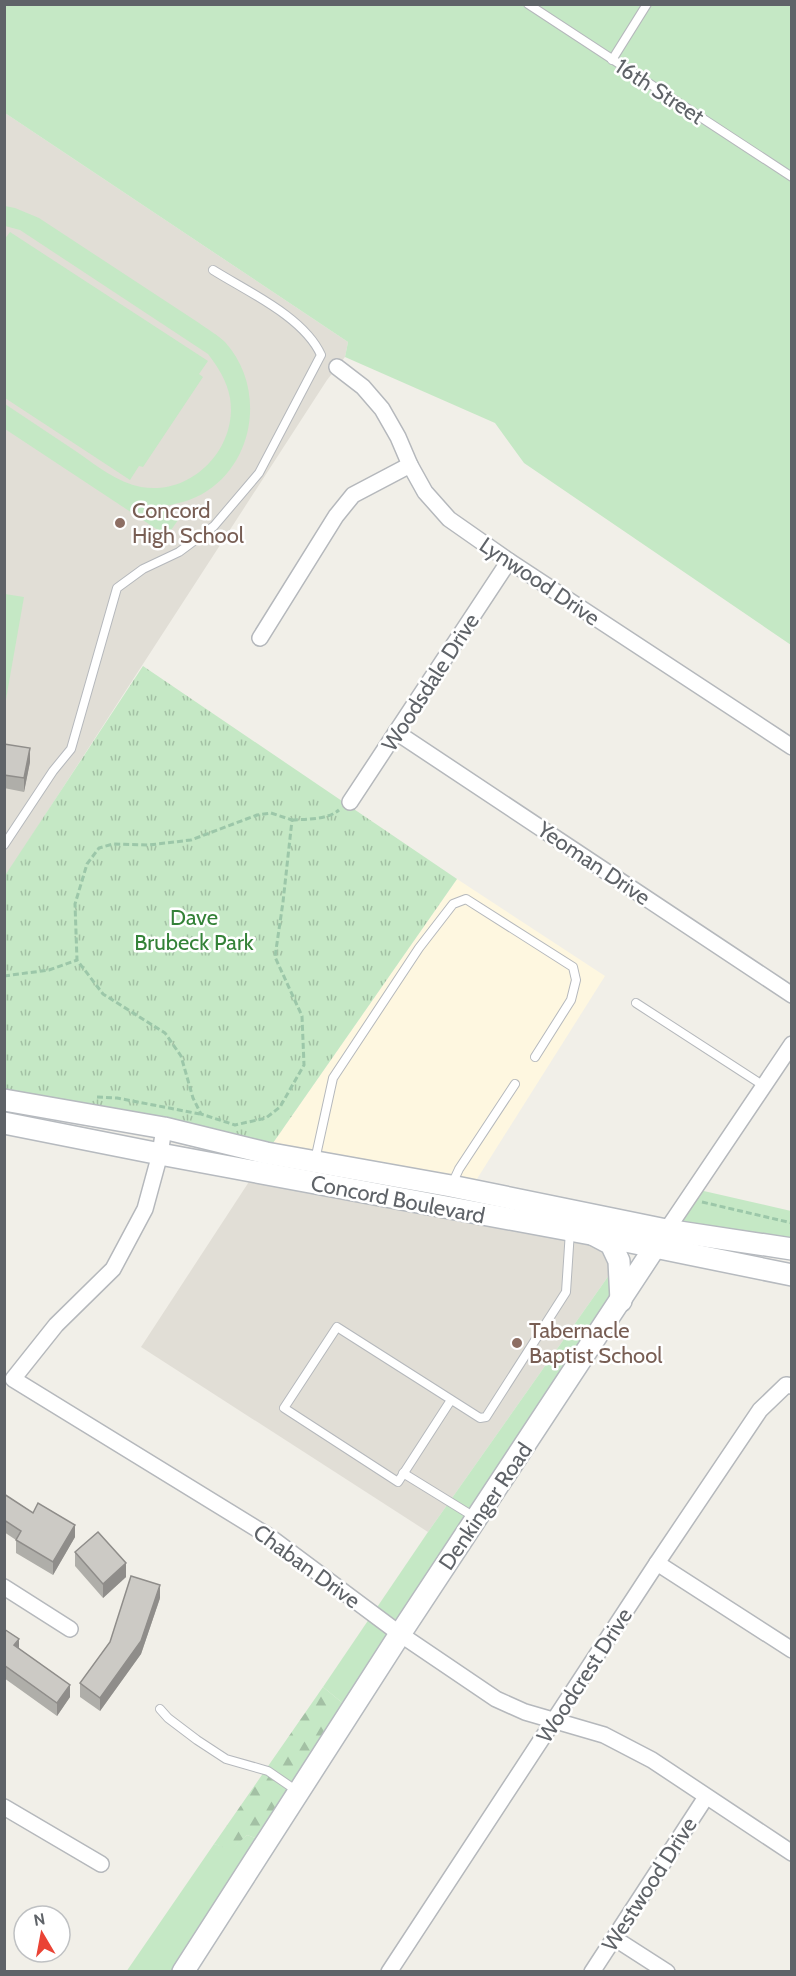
<svg xmlns="http://www.w3.org/2000/svg" width="796" height="1976" font-family="Cabin,sans-serif">
<defs>
<pattern id="forest-firs" width="22" height="20" patternUnits="userSpaceOnUse" patternTransform="scale(1.5)"><rect width="22" height="20" fill="#c5e8c5"/><path d="M5 1l3.5 6h-7zM16 11l3.5 6h-7z" fill="#a3c0a4"/></pattern>
<pattern id="park-tufts" width="24" height="20" patternUnits="userSpaceOnUse" patternTransform="scale(1.5)"><rect width="24" height="20" fill="#c5e8c5"/><path d="M3 7l-1-3M5 7V3M7 7l1-3M15 17l-1-3M17 17v-4M19 17l1-3" fill="none" stroke="#a3c0a4"/></pattern>
</defs>
<rect width="100%" height="100%" fill="#f1efe8"/>
<polygon fill="#fef7e0" points="457,879 605,976 470,1190 266,1153"/>
<g fill="#e1ded6">
<polygon points="5,113 348,342 345,357 327,380 5,877"/>
<polygon points="256,1171 591,1234 619,1261 428,1532 141,1347"/>
</g>
<g fill="#c5e8c5">
<polygon points="4,5 791,5 791,645 524,463 495,423 345,357 348,342 5,113"/>
<path d="M 5,206 L 15,208 L 39,218 L 199,323 C 207,329 218,335 225,342 C 265,386 256,459 207,491 C 192,501 176,504 159,507 L 178,520 L 167,536 L 5,429 L 5,404 C 29,420 53,436 77,452 C 97,466 117,482 141,487 C 192,496 238,448 230,398 C 227,381 218,367 208,354 L 20,230 L 5,226 Z"/>
<polygon points="10,232 208,361 199,374 203,377 143,467 139,466 130,480 5,398 4,240"/>
<polygon points="5,594 24,597 5,705"/>
<polygon points="695,1189 791,1211 791,1249 666,1230"/>
<polygon points="619,1261 621,1301 351,1710 323,1687 428,1532"/>
<polygon points="247,1835 267,1842 183,1971 126,1972 214,1844 231,1849"/>
</g>
<polygon fill="url(#forest-firs)" points="323,1687 351,1710 267,1842 247,1835 231,1850 214,1844"/>
<polygon fill="url(#park-tufts)" points="143,666 457,879 266,1153 5,1100 4,877"/>
<g fill="none" stroke-linecap="round" stroke-linejoin="round">
<defs>
<g id="lane">
<polyline points="528,4 792,177"/>
<polyline points="612,60 647,4"/>
<path d="M 4,845 L 53,771 L 71,749 L 117,588 L 143,569 L 179,552 L 214,526 L 259,473 L 321,355 C 304,317 248,292 213,270"/>
<polyline points="636,1003 764,1086"/>
<polyline points="315,1160 333,1078 419,948 453,904 466,899 573,967 576,980 571,1000 535,1057"/>
<polyline points="452,1184 459,1169 515,1084"/>
<polyline points="451,1400 398,1482 284,1408 337,1327 480,1418 486,1417 566,1292 570,1231"/>
<polyline points="403,1473 476,1518"/>
<polyline points="160,1709 168,1718 197,1740 226,1759 268,1771 297,1791"/>
</g>
<g id="street">
<polyline points="337,367 363,387 382,409 398,437 410,465 425,492 449,519 509,561 792,747"/>
<polyline points="260,638 336,516 353,495 410,465"/>
<polyline points="396,732 792,995"/>
<polyline points="350,802 509,561"/>
<polyline points="164,1128 160,1154 145,1209 113,1269 56,1325 13,1379 270,1537 400,1634 496,1699 525,1712 604,1735 652,1760 792,1853"/>
<polyline points="662,1237 792,1044"/>
<polyline points="657,1563 792,1650"/>
<polyline points="4,1587 70,1629"/>
<polyline points="4,1807 101,1864"/>
<polyline points="614,1938 667,1972"/>
<polyline points="389,1972 657,1563 760,1410 786,1385 792,1386"/>
<polyline points="592,1972 706,1797"/>
</g>
<g id="secondary">
<polyline points="4,1100 164,1128 266,1153 451,1186 666,1230 792,1249"/>
<polyline points="4,1123 160,1154 591,1234 792,1275"/>
<polyline points="594,1235 611,1244 619,1261 621,1301"/>
<polyline points="183,1972 400,1634 655,1247"/>
</g>
</defs>
<use href="#lane" stroke="#b5b8bc" stroke-width="10"/>
<use href="#street" stroke="#b5b8bc" stroke-width="18"/>
<use href="#secondary" stroke="#b6babf" stroke-width="24"/>
<g stroke="#9cc7a9" stroke-width="3" stroke-dasharray="6 3" stroke-linecap="butt">
<polygon points="271,813 292,820 283,902 275,957 302,1016 304,1065 280,1107 266,1118 235,1125 201,1114 193,1098 181,1056 165,1033 103,994 77,960 75,904 87,864 99,848 113,844 149,845 191,840 257,815"/>
<path d="M 292,820 C 307,819 327,820 339,810"/>
<polyline points="4,976 49,970 77,960"/>
<polyline points="97,1097 117,1098 200,1114"/>
<polyline points="702,1202 792,1223"/>
</g>
<use href="#lane" stroke="#fff" stroke-width="8"/>
<use href="#street" stroke="#fff" stroke-width="15"/>
<use href="#secondary" stroke="#fff" stroke-width="21"/>
</g>
<g fill="#afaea9">
<polygon points="4,744 30,762 24,792 4,788"/>
<polygon points="4,1494 33,1513 75,1537 53,1575 16,1553 16,1540 4,1532"/>
<polygon points="75,1552 126,1577 103,1598 75,1566"/>
<polygon points="160,1598 141,1654 100,1711 80,1697 80,1683"/>
<polygon points="4,1629 19,1648 70,1697 57,1716 4,1678"/>
</g>
<g fill="#8f8d8a">
<polygon points="30,748 30,762 24,792 24,778"/>
<polygon points="75,1525 75,1537 53,1575 53,1562"/>
<polygon points="126,1563 126,1577 103,1598 103,1584"/>
<polygon points="160,1585 160,1598 141,1654 100,1711 100,1698"/>
<polygon points="19,1639 19,1652 14,1645"/>
<polygon points="70,1685 70,1697 57,1716 57,1703"/>
</g>
<g fill="#cccac5" stroke="#8f8d8a" stroke-width="1.5">
<polygon points="4,744 30,748 24,778 4,775"/>
<polygon points="4,1494 33,1513 38,1503 75,1525 53,1562 16,1540 21,1531 4,1520"/>
<polygon points="98,1532 126,1563 103,1584 75,1552"/>
<polygon points="131,1576 160,1585 141,1641 100,1698 80,1683 110,1642"/>
<polygon points="4,1629 19,1639 14,1645 70,1685 57,1703 4,1665"/>
</g>
<g fill="#8d6e63" stroke="#fff" stroke-width="2">
<circle cx="120" cy="523" r="6"/>
<circle cx="517" cy="1343" r="6"/>
</g>
<g text-anchor="middle" stroke-width="5" stroke-linejoin="round" paint-order="stroke">
<g font-size="22" fill="#5f6368" stroke="#fff">
<text transform="translate(660 91) rotate(33)" y="8">16th Street</text>
<text transform="translate(540 581) rotate(34)" y="8">Lynwood Drive</text>
<text transform="translate(430 682) rotate(-57)" y="8">Woodsdale Drive</text>
<text transform="translate(594 863) rotate(34)" y="8">Yeoman Drive</text>
<text transform="translate(398 1199) rotate(11)" y="8">Concord Boulevard</text>
<text transform="translate(485 1506) rotate(-56)" y="8">Denkinger Road</text>
<text transform="translate(307 1566) rotate(36)" y="8">Chaban Drive</text>
<text transform="translate(584 1675) rotate(-57)" y="8">Woodcrest Drive</text>
<text transform="translate(649 1884) rotate(-57)" y="8">Westwood Drive</text>
</g>
<g font-size="22" fill="#785e54" stroke="#fff" text-anchor="start">
<text x="132" y="518">Concord<tspan x="132" dy="25">High School</tspan></text>
<text x="529" y="1338">Tabernacle<tspan x="529" dy="25">Baptist School</tspan></text>
</g>
<g font-size="22" fill="#348238" stroke="#fff">
<text x="194" y="925">Dave<tspan x="194" dy="25">Brubeck Park</tspan></text>
</g>
</g>
<rect width="796" height="1976" fill="none" stroke="#5f6368" stroke-width="12"/>
<g transform="translate(42 1934) rotate(350)"><circle r="28" fill="#ffffff" stroke="#bfc1c3" stroke-width="1.5"/>
<path d="M0-4.5L10 22L0 15L-10 22Z" fill="#ea4335"/>
<text y="-9" font-size="16" font-weight="bold" text-anchor="middle" fill="#5f6368">N</text>
</g>
</svg>
